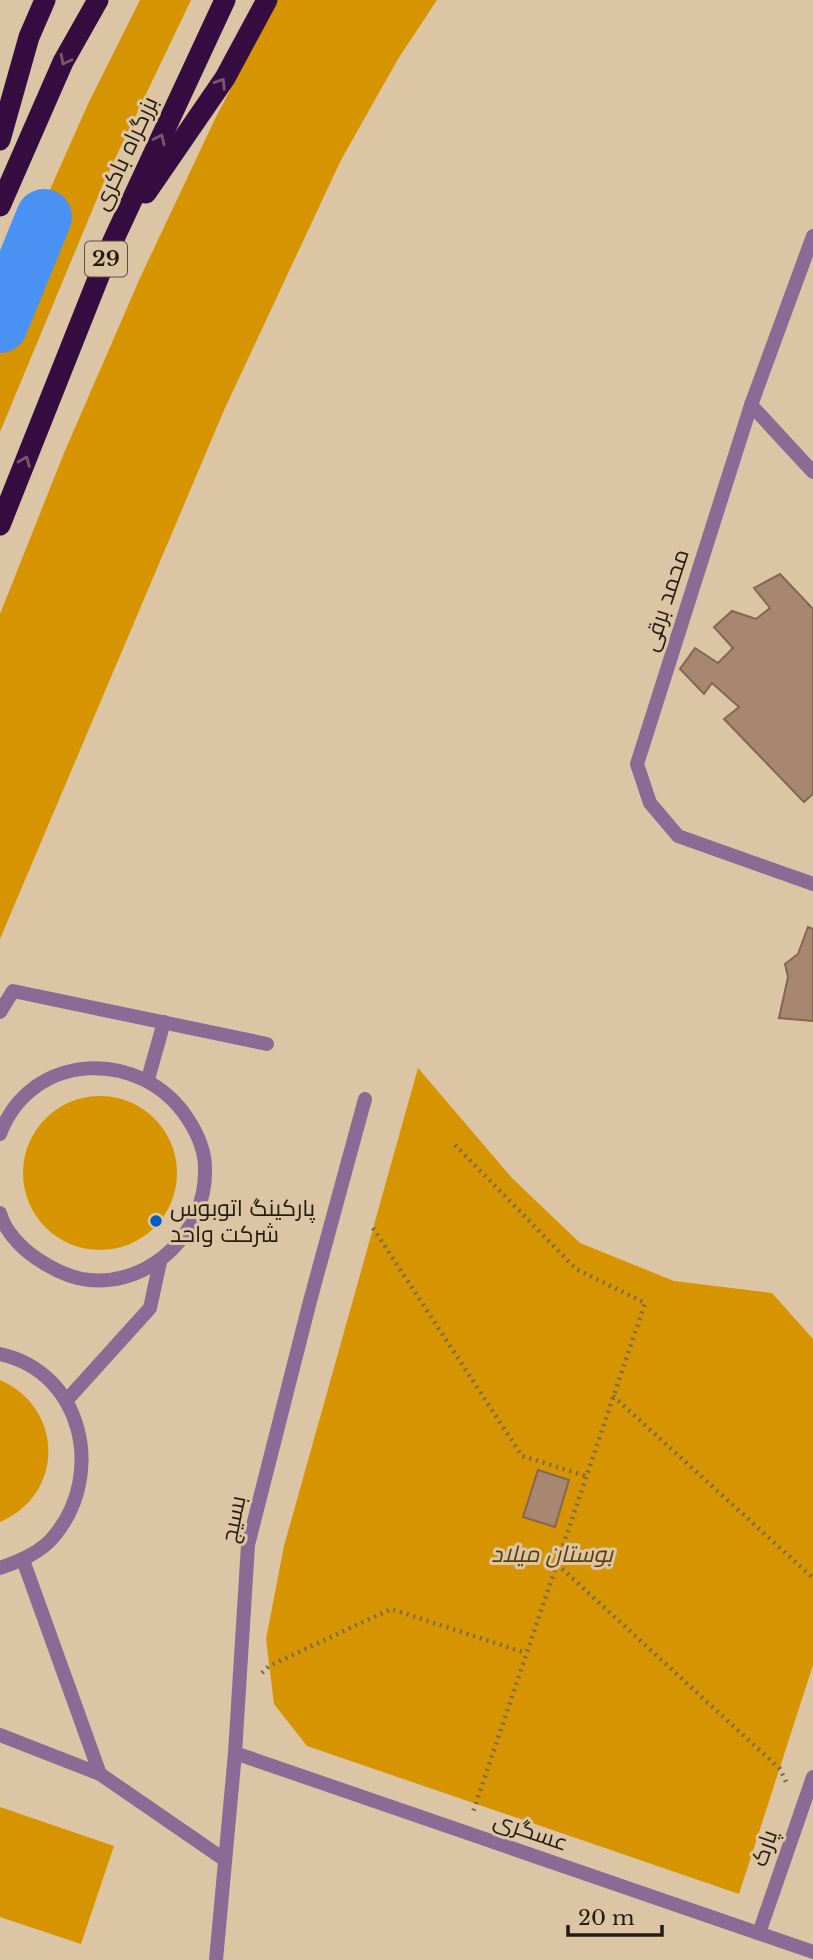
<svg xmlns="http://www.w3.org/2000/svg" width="813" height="1960" font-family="'Libre Baskerville',Cairo,serif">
<rect width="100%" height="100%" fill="#dcc5a4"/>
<g fill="#d69500">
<polygon points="140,0 191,0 104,182 0,432 0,302 88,104"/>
<polygon points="277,0 437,0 398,59 341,160 225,408 0,939 0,614 64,453 140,278 215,119"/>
<polygon points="418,1068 512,1178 580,1243 674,1281 772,1293 813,1339 813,1665 739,1894 307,1746 274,1704 266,1639 284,1546"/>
<circle cx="100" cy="1173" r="77"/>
<path d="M 0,1380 C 64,1408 65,1494 0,1522 Z"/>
<polygon points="0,1807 114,1846 81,1944 0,1917"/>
</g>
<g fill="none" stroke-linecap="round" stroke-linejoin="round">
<polyline stroke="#4a91f4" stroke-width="56" points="0,325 44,217"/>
</g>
<g fill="#a88770" stroke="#856650" stroke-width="2">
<polygon points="780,574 813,609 813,794 804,802 724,719 739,707 712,683 704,694 680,669 695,648 718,663 733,648 714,627 732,611 756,619 770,608 754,588"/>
<polygon points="808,927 813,929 813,1021 779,1018 788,977 785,964 798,954"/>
<polygon points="538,1470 569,1480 555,1527 523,1517"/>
</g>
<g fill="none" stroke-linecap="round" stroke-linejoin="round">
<g stroke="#796a54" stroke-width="4.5" stroke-dasharray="2 5" stroke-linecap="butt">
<polyline points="455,1145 576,1269 645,1303 473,1812"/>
<polyline points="373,1228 522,1456 586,1476"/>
<polyline points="613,1396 813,1578"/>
<polyline points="557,1564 780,1769 787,1784"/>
<polyline points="262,1673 269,1666 391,1609 526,1653"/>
</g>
<g stroke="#8b6b96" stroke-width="14">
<polyline points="0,1012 13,991 267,1044"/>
<polyline points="148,1079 164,1022"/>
<path d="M 0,1134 C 31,1051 141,1047 188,1119 C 197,1133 205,1151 205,1168 C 207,1231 152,1286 89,1280 C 69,1278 52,1269 36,1258 C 21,1248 5,1231 0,1213"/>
<path d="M 0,1354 C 83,1372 105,1474 55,1535 C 42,1552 20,1561 0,1568"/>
<polyline points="66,1401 150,1308 160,1262"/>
<polyline points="23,1560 100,1774"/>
<polyline points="0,1735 100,1774"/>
</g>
<g stroke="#8b6b96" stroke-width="14">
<polyline points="813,236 751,405 637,764 650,803 678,836 813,884"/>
<polyline points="751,405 813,472"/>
<polyline points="235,1753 813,1952"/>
<polyline points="100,1774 225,1860"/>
<polyline points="759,1933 813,1777"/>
<polyline points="216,1960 235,1753 248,1545 310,1301 365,1099"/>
</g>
<g stroke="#350d41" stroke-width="21">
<polyline points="0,140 29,37 45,0"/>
<polyline points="146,193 225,78 267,0"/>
<polyline points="0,206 63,62 98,0"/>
<polyline points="0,525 113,241 225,0"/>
</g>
</g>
<defs><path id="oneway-chevron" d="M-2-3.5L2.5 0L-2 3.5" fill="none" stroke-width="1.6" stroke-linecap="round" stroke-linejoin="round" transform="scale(1.75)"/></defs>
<g stroke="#785769">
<use href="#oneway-chevron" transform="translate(65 60) rotate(117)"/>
<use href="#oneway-chevron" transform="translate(221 83) rotate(-57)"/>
<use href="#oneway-chevron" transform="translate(160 139) rotate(-65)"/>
<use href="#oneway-chevron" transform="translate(25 461) rotate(-68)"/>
</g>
<circle fill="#005ec6" stroke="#dcc5a4" stroke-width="2.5" cx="156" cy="1221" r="7"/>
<g text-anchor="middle" stroke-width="6" stroke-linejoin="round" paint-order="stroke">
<rect fill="#dcc5a4" stroke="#5c4f3c" stroke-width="2" x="85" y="241.5" width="42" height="35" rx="5"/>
<g font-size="21" font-weight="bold" fill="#251d10">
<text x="106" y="266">29</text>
</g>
<g font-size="23" fill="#251d10" stroke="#dcc5a4">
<text transform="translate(125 153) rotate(-65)" y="8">بزرگراه باکری</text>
<text transform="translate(665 600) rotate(-72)" y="8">محمد برقی</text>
<text transform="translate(233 1519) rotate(-78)" y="8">بسیج</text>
<text transform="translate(531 1831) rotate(19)" y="8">عسگری</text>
<text transform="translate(764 1848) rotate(-71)" y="8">پارک</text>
</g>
<g font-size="23" fill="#251d10" stroke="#dcc5a4" text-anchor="start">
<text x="170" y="1216">پارکینگ اتوبوس<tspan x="170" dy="26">شرکت واحد</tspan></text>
</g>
<g font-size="23" font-style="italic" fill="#5b3e06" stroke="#dcc5a4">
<text x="552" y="1562">بوستان میلاد</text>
</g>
</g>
<path d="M568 1925v10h94v-10" fill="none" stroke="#251d10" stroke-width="3.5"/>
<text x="578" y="1925" font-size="21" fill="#251d10" stroke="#dcc5a4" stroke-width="5" paint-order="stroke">20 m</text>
</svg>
